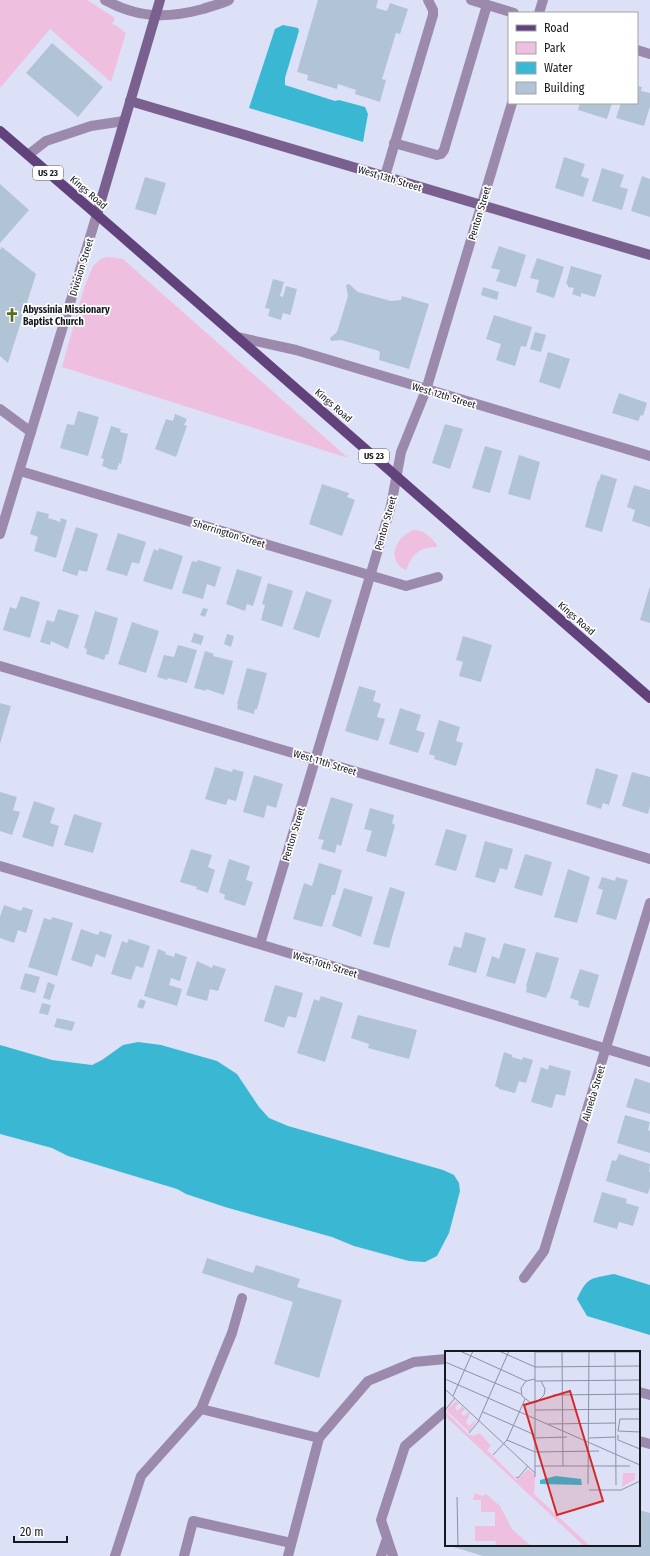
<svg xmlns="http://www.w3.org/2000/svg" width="650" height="1556" font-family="'Fira Sans Condensed',sans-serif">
<rect width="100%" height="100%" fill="#dce1f8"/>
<g fill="#efbfdf">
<polygon points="0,0 87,0 115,18 112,24 117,26 126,33 111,82 50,29 0,88"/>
<polygon points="109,257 123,259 348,458 62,367 84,288 93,266 102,258"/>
<path d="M 413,530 C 424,530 430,536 437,545 L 436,547 C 418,548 413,554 406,570 C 395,566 391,553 398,543 C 401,537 407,533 413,530 Z"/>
</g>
<g fill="#3ab7d3">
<polygon points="283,25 298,28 299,31 285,78 285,85 335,101 339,100 365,107 368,114 363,142 249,108 275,29"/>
<polygon points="138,1042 161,1045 217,1061 237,1074 259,1107 269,1118 288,1126 443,1170 454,1175 459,1183 460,1191 449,1233 437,1256 425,1262 409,1261 354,1246 332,1237 225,1207 186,1194 177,1189 68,1156 52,1148 0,1134 0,1045 52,1060 92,1065 102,1060 123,1045"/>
<path d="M 614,1274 L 650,1285 L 650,1335 L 587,1316 L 577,1299 C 588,1276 590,1279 614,1274 Z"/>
</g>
<g fill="#b1c4d5">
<polygon points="318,0 378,0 376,8 387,11 390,3 408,9 400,34 396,33 382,79 386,80 380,102 355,94 356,90 338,84 337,89 307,80 308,75 297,72"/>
<polygon points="52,43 103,87 78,117 26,73"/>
<polygon points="637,86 642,87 641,91 650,93 650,106 644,126 616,118 621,103 637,103"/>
<polygon points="580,103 612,103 607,119 578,110"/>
<polygon points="564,157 585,164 581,176 589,179 583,197 555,188"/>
<polygon points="602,168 624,175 620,187 628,189 622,210 592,201"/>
<polygon points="642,176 650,179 650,217 631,211"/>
<polygon points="145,177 166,183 156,215 135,209"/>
<polygon points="0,184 29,210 0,243"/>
<polygon points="499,246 526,255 516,287 496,281 500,270 491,268"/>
<polygon points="2,247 36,274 8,363 0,356 0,250"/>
<polygon points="537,258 564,267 554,298 536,292 539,280 530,278"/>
<polygon points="571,266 602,275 595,297 581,293 581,297 572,294 574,288 568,287 568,285 566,284"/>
<polygon points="273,279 284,282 280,296 283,297 286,286 297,289 291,313 290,315 283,313 281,320 268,316 270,309 265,308"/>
<polygon points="349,284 358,292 391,301 401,300 402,296 429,304 409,369 379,360 380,353 379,351 341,340 331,341 330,338 337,332 348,296 346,285"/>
<polygon points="483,287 499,292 497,300 481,295"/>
<polygon points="494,315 532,327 526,347 521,346 515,366 496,360 501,344 486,339"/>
<polygon points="535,332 546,335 541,352 530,349"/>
<polygon points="548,352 570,359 560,389 539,382"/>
<polygon points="619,393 647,403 643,416 641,415 638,421 612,413"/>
<polygon points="78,411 99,417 88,456 60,448 67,424 74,425"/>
<polygon points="175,414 187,419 184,425 187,426 176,457 155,449 166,419 173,421"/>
<polygon points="445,424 463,429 450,469 432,463"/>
<polygon points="111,426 121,429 120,432 128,434 121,464 119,463 117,470 108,469 108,468 102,466 104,459 101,458"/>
<polygon points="485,446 502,451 490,493 472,488"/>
<polygon points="519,455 540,462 530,500 508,494"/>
<polygon points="601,474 617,479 602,532 585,527 598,480 599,481"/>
<polygon points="322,484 349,493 347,497 355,500 342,536 309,524"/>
<polygon points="634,485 650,490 650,527 632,521 635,510 627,507"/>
<polygon points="37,511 49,514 48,518 61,522 60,518 67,520 56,558 34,551 38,537 30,534"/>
<polygon points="76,527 98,534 87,572 79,570 77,576 62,571"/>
<polygon points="118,533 146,542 139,564 132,562 127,576 106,570"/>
<polygon points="159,548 183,556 172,590 143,581 154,549 158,551"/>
<polygon points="198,560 221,567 215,587 207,584 203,599 182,593 192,561 197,562"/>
<polygon points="237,569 262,577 253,606 247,604 245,611 226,604"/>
<polygon points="268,583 293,591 282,627 261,620 265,605 262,604"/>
<polygon points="650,586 650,623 640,620"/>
<polygon points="306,591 332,600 319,638 293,629"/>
<polygon points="21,596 40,602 30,638 3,630 10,607 16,609"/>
<polygon points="203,608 208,609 205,617 200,615"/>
<polygon points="58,609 79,615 68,649 51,641 50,645 40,642 47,620 54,622"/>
<polygon points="95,611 118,618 108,655 106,654 104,660 86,654 87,649 84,648"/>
<polygon points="132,622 159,631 146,673 118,664"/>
<polygon points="194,633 204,636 201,645 191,642"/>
<polygon points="227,634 234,636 231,647 224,644"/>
<polygon points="463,636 492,645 481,682 459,676 463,662 456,660"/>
<polygon points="178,645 197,650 187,683 168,678 167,680 157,677 164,655 174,657"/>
<polygon points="205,651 214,654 213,656 233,661 224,695 206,689 206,691 194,688"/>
<polygon points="247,668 267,673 257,709 255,709 254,714 237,709 238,704 237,704"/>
<polygon points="359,686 376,691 373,701 381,704 377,717 385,719 378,741 345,731"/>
<polygon points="0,703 11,706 0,744"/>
<polygon points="400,708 421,715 416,730 425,733 418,753 389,744"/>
<polygon points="439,720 460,727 456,741 463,743 456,766 434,759 435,756 429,754"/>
<polygon points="215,767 232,772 233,769 244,772 236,801 228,799 226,805 205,799"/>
<polygon points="596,768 618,775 609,805 603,803 601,809 586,804"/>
<polygon points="632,772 650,777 650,806 648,814 622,806"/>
<polygon points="254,775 283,784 276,808 267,805 264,818 243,812"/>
<polygon points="0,792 17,797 13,810 20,812 12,835 0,831"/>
<polygon points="331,797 353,804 341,846 337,844 335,853 321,849 324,840 318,839"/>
<polygon points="34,801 55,808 50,823 59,826 53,847 22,837"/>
<polygon points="370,808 394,815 392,823 395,825 386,857 366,851 372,831 364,829"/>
<polygon points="74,814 102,823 93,853 64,845"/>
<polygon points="446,829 467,835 456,871 435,865"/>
<polygon points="485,841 513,849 507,870 500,868 495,883 475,877"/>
<polygon points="191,849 212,855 208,867 215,870 208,893 196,889 197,887 180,882"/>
<polygon points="525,854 552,862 542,896 514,888"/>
<polygon points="229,859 250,866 246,880 253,882 245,906 224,899 225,895 219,892"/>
<polygon points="319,863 342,870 335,895 332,895 322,927 293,919 304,883 312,886"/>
<polygon points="568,869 590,877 577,923 554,917"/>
<polygon points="602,877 615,881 616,877 628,880 616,920 596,914 603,890 598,888"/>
<polygon points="390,887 405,892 389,948 373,944"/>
<polygon points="344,888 373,897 361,937 332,926"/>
<polygon points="4,905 21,911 23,907 33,910 26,933 18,930 14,943 0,938 0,917"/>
<polygon points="52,917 73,923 57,976 28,967 44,918 51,920"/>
<polygon points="81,929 98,935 100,931 112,935 105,958 96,954 92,967 71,960"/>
<polygon points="465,932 486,938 476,973 448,965 454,946 461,948"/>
<polygon points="129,939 150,946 143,968 136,966 131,980 111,974 122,941 127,943"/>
<polygon points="504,943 526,949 515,984 486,976 492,956 499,959"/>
<polygon points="158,949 166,952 165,954 174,957 175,953 187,957 180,981 171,978 169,985 182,989 177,1006 144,996"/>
<polygon points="536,952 559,958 549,992 548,992 546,998 526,992 527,987 526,986"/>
<polygon points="197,961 212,968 213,965 226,969 218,991 210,989 207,1001 186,995"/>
<polygon points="580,969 599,975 589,1008 578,1005 579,1001 570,998"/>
<polygon points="25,973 40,977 35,993 20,989"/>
<polygon points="48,982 55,985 50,1000 43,998"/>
<polygon points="275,985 303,993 296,1018 288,1016 284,1028 264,1021"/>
<polygon points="321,996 343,1003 325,1062 297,1053 314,999 319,1001"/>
<polygon points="140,999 146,1001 143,1009 137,1007"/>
<polygon points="42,1003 51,1005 48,1015 39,1013"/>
<polygon points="358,1015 417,1030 409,1059 368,1048 369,1044 351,1038"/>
<polygon points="57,1018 75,1022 72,1031 54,1027"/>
<polygon points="504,1052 512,1055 512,1057 522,1060 523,1057 533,1060 526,1083 519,1081 515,1093 499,1089 499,1088 495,1086"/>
<polygon points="549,1065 571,1071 565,1096 556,1094 552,1108 531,1102 541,1067 548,1070"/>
<polygon points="635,1078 650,1083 650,1114 626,1107"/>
<polygon points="625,1115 650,1122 648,1130 650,1131 650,1153 617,1143"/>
<polygon points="619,1154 650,1164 649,1172 650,1172 650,1187 648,1194 606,1181 612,1160 616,1161"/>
<polygon points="602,1192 627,1199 626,1203 639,1207 633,1226 619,1222 617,1229 593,1222"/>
<polygon points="207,1258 253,1273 256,1265 300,1279 297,1287 342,1300 319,1378 274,1364 293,1302 202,1273"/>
<polygon points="639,1510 650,1513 650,1556 483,1556 447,1545 639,1545"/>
</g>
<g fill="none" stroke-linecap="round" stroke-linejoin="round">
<g stroke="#9b8aab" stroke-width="10">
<polyline points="394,143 437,155 441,154 444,150 487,5"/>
<polyline points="28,155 46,141 91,126 124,121"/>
<polyline points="385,176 433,15 433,10 428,0"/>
<polyline points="201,1409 319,1438"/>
<polyline points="639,1441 650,1444"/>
<polyline points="115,1556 141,1476 201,1409 232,1333 242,1298"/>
<polyline points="184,1556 193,1521 291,1543"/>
<polyline points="288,1556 319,1438 368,1381 414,1362 446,1359"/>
<polyline points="381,1556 387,1539"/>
<polyline points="393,1556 381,1520 405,1446 444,1412 446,1411"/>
</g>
<g stroke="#9b8aab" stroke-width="10">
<path d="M 105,0 C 138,18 166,19 203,9 C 211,6 221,4 229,0"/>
<polyline points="471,0 514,13"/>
<polyline points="539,13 543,0"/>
<polyline points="637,50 650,54"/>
<polyline points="237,337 296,350 650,456"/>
<polyline points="0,409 31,432"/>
<polyline points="20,471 406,586 438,577"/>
<polyline points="0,534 97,214"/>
<polyline points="0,666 650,859"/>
<polyline points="0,866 650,1062"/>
<polyline points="260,944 391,506 401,452 426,390 512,103"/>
<polyline points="524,1278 544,1251 650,903"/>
<polyline points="639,1392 650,1395"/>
</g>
<g stroke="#79608f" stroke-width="10">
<polyline points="130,101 650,255"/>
<polyline points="97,214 160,0"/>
</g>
<polyline stroke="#61427a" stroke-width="10" points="0,131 117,232 650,698"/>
</g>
<defs>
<symbol id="church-bare" viewBox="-9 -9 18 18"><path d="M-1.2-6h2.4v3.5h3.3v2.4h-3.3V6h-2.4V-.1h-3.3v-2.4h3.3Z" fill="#586e1e" stroke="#fff" stroke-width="2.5" paint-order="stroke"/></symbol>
</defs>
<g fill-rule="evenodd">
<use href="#church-bare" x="2" y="305" width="20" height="20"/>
</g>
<g text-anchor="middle" stroke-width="3.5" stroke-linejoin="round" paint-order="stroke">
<g fill="#fff" stroke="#5d5e64" stroke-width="1">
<rect x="33" y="166" width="30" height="14" rx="3"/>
<rect x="359" y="449" width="30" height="14" rx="3"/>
</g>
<g font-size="9" font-weight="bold" fill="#171921">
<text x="48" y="176">US 23</text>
<text x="374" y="459">US 23</text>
</g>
<g font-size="10" fill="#171921" stroke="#fff">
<text transform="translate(390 178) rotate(17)" y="4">West 13th Street</text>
<text transform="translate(89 192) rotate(41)" y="4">Kings Road</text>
<text transform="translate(479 213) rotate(-73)" y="4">Penton Street</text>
<text transform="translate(81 267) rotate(-73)" y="4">Division Street</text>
<text transform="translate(444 395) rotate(17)" y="4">West 12th Street</text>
<text transform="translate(334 405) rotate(41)" y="4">Kings Road</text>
<text transform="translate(385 523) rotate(-74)" y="4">Penton Street</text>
<text transform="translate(229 533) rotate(17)" y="4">Sherrington Street</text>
<text transform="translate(577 618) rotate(41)" y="4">Kings Road</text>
<text transform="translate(325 762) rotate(17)" y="4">West 11th Street</text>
<text transform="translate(293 834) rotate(-73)" y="4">Penton Street</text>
<text transform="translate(325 964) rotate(17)" y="4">West 10th Street</text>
<text transform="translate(593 1093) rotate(-73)" y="4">Almeda Street</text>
</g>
<g font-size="10" font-weight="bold" fill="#171921" stroke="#fff" text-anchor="start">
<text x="23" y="313">Abyssinia Missionary<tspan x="23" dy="12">Baptist Church</tspan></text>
</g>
</g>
<g transform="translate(445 1351)">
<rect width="195" height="195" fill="#dce1f8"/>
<path d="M 11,50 L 14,52 L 10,57 L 13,60 L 17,55 L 20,58 L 16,62 L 19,65 L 23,61 L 25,63 L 21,71 L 24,75 L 32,68 L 24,81 L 1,59 ZM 0,60 L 23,83 L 28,85 L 35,82 L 46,95 L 42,99 L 72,129 L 83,118 L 90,124 L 89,143 L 145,195 L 139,195 L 0,65 ZM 178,122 L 190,122 L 190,128 L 177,136 ZM 30,142 L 37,145 L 41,143 L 55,155 L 67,178 L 86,195 L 50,195 L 51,190 L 30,190 L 30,175 L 50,175 L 50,161 L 36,161 L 36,149 L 28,149 Z" fill="#efbfdf"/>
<path d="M 111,125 L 136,128 L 137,134 L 95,133 L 95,129 Z" fill="#3ab7d3"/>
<path fill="none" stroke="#8d91a2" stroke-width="1" d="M 15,0 L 81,30M 54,0 L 90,16 L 195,15M 90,0 L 90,126M 117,0 L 118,115M 170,0 L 171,134M 90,1 L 195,1M 0,11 L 76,43M 0,28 L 195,114M 90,28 L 81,30 L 76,37 L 77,45 L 86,52 L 92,51 L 99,44 L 100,38 L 96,30M 90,30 L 195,29M 0,38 L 90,122M 108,44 L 195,43M 8,45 L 28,0M 0,59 L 10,47M 90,59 L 195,58M 38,61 L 90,84M 195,68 L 175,68 L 173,80 L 195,81M 103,73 L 171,72M 24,82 L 33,71 L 64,0M 173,84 L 173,89 L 195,98M 90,87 L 122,86M 144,87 L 171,86M 62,89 L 90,101 L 154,100M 48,104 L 62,89 L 80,48M 90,115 L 185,115M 71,126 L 73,127 L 83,115M 143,133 L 144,0M 144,139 L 176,139 L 195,130M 12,146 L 13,195"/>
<path fill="#d62828" fill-opacity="0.15" stroke="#d62828" stroke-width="2" d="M 125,40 L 158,150 L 112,164 L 79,54 Z"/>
<rect width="195" height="195" fill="none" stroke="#171921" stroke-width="2"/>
</g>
<rect x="508" y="12" width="130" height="92" fill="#ffffff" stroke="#a2a3a6"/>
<rect x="516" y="25" width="20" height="6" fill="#61427a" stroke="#a2a3a6"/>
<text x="544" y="32" font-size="12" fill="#171921">Road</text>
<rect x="516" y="42" width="20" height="12" fill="#efbfdf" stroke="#a2a3a6"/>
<text x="544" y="52" font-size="12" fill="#171921">Park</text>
<rect x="516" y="62" width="20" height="12" fill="#3ab7d3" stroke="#a2a3a6"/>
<text x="544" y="72" font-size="12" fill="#171921">Water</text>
<rect x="516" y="82" width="20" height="12" fill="#b1c4d5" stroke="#a2a3a6"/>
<text x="544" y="92" font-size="12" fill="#171921">Building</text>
<path d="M14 1536v6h53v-6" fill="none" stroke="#171921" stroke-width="2"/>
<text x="20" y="1536" font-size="12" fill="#171921" stroke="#ffffff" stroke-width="3" paint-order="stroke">20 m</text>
</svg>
